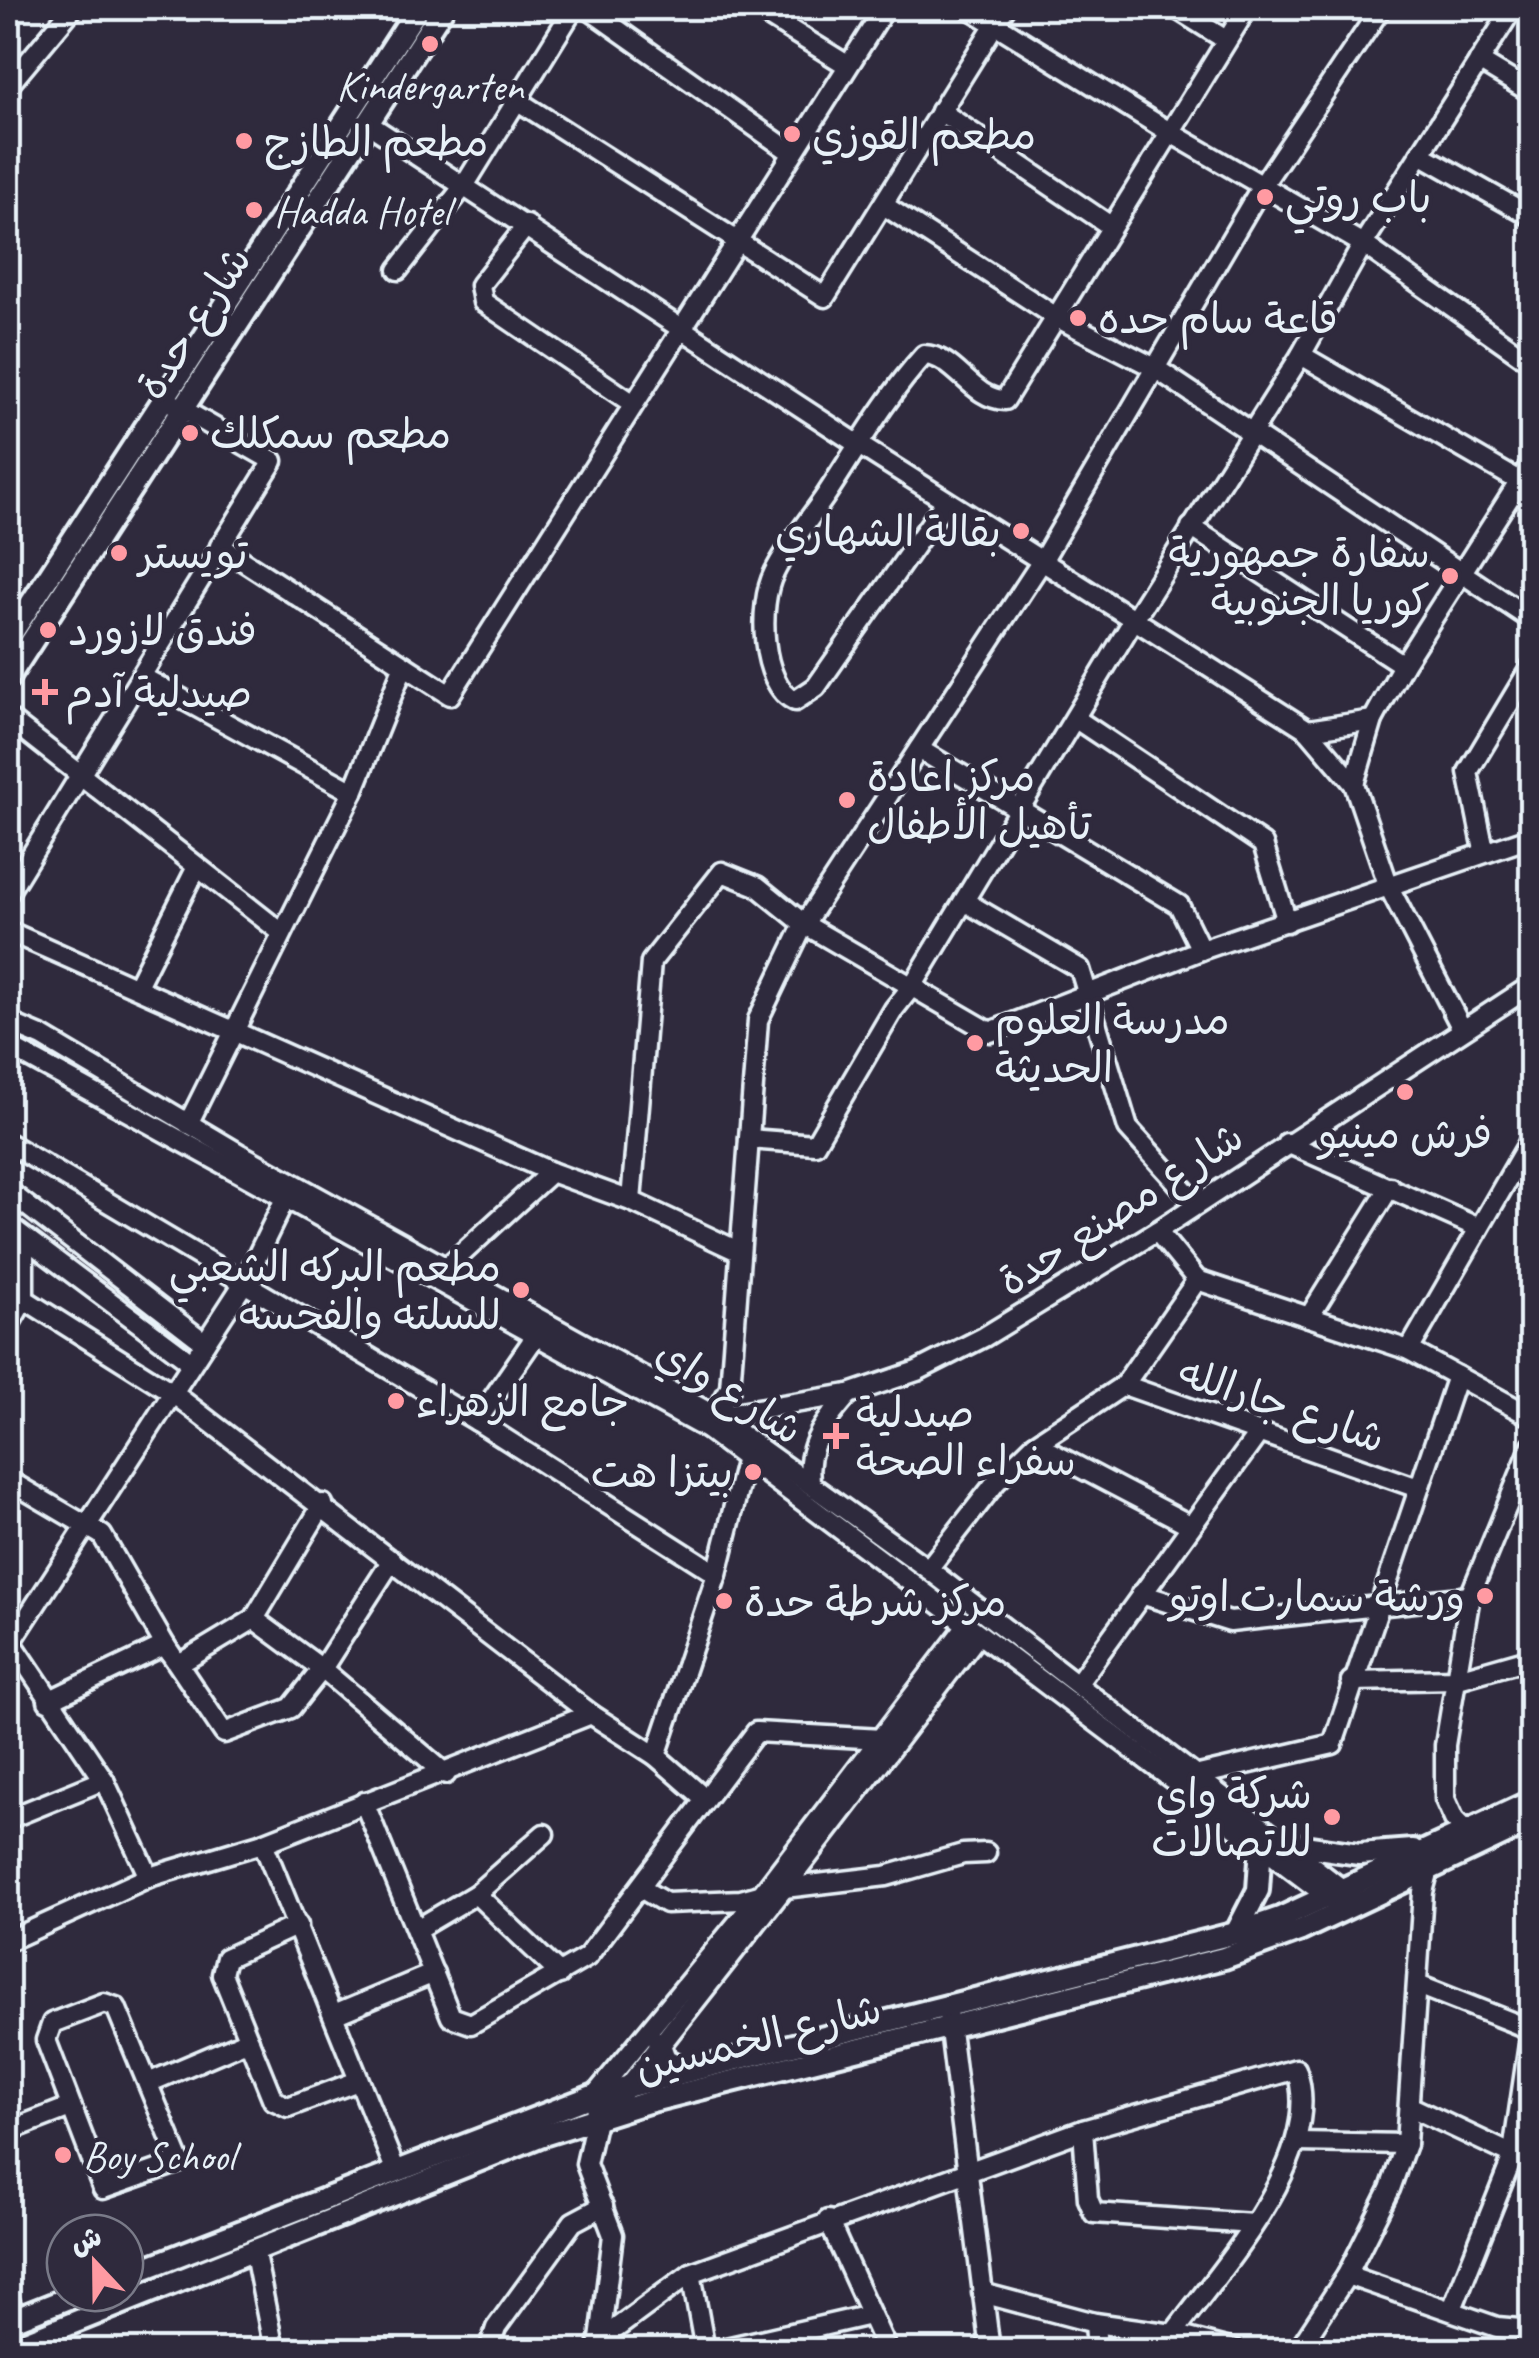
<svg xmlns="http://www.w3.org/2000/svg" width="1539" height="2358" font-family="Caveat,'Playpen Sans Arabic',sans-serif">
<rect width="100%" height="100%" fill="#2f2a3d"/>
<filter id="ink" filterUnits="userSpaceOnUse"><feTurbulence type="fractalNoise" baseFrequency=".01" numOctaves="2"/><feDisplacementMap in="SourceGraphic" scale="20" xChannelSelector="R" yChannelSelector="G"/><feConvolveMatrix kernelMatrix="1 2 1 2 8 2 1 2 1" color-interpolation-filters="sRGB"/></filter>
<g filter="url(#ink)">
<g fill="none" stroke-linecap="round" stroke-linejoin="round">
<defs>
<g id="minor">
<polyline points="587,8 791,152"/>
<polyline points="755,8 847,65"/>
<polyline points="969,8 1171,133 1363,244 1532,363"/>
<polyline points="1175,8 1226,40"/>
<polyline points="1479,61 1532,93"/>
<polyline points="8,86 73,8"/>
<polyline points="515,99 825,297 1005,8"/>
<polyline points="940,111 1109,225"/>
<polyline points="370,125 859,445 1308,730 1354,784 1389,887 1462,1029"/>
<polyline points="1420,154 1532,217"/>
<polyline points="885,206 1058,318 1155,368 1532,620"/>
<polyline points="527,225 480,285 483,302 632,403"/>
<polyline points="398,270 464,186 574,8"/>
<polyline points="1301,355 1519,481"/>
<path d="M 946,501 L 816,687 L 795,701 C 760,684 758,604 774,573 C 787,546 809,520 826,495 C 857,448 886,397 924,355 C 956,356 971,399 1005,400 L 1247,8"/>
<polyline points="1191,527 1403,665"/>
<polyline points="220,546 450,695 885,8"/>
<polyline points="142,677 353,792"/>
<polyline points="8,718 282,933"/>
<polyline points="1076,719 1263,844 1287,922"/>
<polyline points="1308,730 1373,720"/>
<polyline points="919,749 1179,905 1201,950"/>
<polyline points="1354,784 1373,720 1403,665 1532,462"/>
<polyline points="1484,850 1468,772 1532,665"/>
<polyline points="8,893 273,461 170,402"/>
<polyline points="964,901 1080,969 1128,1128 1196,1203"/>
<polyline points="8,931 551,1172"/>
<polyline points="137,986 196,869"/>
<polyline points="8,1022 43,1037 240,1154 715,1416 928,1569 1351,1896"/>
<polyline points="8,1046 707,1429 1335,1902"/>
<polyline points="188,1124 353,792 404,665"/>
<polyline points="749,1139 815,1144 894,1009 913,985 1133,621 1301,355 1363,244 1513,8"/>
<polyline points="8,1143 477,1421 717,1574"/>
<polyline points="1287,1143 1479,1228"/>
<polyline points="8,1191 205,1343"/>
<polyline points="631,1201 651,962 722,872 757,886 804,924 990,1032 1201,950 1532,837"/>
<polyline points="8,1225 191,1362"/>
<polyline points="1157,1231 1197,1280 1409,1350 1532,1417"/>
<polyline points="447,1267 551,1172 631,1201 738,1251"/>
<polyline points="24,1299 170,1391 591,1714 656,1756 704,1798"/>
<polyline points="1309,1317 1390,1187"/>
<polyline points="8,1327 24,1299 24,1238"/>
<polyline points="1409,1350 1532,1137"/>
<polyline points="1124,1385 1418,1488"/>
<polyline points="715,1416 849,1394 917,1371 984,1337 1157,1231 1532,985"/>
<polyline points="477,1421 535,1337"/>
<polyline points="707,1429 730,1388 758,1020 804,924 1042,561 1262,186 1381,8"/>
<polyline points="1035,1444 1190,1525"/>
<polyline points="8,1480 102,1535 165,1645 224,1733 291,1708 322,1669 392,1560"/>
<path d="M 810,1482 C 805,1446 826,1420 849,1394"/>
<polyline points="928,1569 996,1482 1035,1444 1124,1385 1197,1280"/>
<polyline points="1141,1594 1230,1622 1470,1596"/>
<polyline points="254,1619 322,1669 446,1774"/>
<polyline points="8,1637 104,1780 149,1877"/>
<polyline points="12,1641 244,1283 284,1201"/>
<polyline points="179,1664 254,1619 323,1504"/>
<polyline points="1351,1681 1458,1679 1532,1658"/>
<polyline points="1078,1683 1258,1434"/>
<polyline points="48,1701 165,1645"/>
<polyline points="656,1756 717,1574 746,1458"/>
<polyline points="1199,1775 1333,1744 1457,1376"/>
<polyline points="364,1802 451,2017 471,2024 587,1957 756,1732 882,1739"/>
<polyline points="8,1819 104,1780"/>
<polyline points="1467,1832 1454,1819 1445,1799 1445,1745 1470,1596 1532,1445"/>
<polyline points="263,1843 395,2169"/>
<polyline points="642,1889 666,1903 741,1900 784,1888 886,1876 963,1854 986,1853"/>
<polyline points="476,1894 560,1974"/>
<polyline points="298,1925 226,1958 222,1974 273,2100 288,2107 358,2081"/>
<polyline points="417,1929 476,1894 544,1834"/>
<polyline points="8,1941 149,1877 263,1843 591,1714"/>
<polyline points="1418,1985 1532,2030"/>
<polygon points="104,2003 116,2007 180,2162 103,2189 46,2040 52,2023"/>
<polyline points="948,2014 990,2350"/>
<polyline points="334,2015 434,1973"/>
<polyline points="148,2083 249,2040"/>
<polyline points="1411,2107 1532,2164"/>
<polyline points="597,2119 627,2088 784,1888 978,1635"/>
<polyline points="1083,2130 1088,2199 1094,2213 1253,2224"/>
<polyline points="8,2131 70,2107"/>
<polyline points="1298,2142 1406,2144"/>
<polyline points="828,2220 887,2350"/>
<polyline points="254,2249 274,2350"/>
<polyline points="691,2273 705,2350"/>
<polyline points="1347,2275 1497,2327 1532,2330"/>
<polyline points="982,2293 1095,2323 1173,2334 1234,2350"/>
<polyline points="8,2297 16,2319"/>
<polyline points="1452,2309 1512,2159 1531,2030"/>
<polyline points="1095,2323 1097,2350"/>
<path d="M 599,2341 L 691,2273 L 1083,2130 L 1296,2069 C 1327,2154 1221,2268 1173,2334"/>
<polyline points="599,2348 613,2235 586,2164 596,2119 595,2095 763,1892 967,1625"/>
<polyline points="489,2350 496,2328 573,2222 603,2206"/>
<polyline points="717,2350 870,2315"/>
<polyline points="1298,2350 1347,2275 1390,2189 1406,2144 1423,1892 1429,1869"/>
</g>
<g id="major">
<polyline points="8,639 418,8"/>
<polyline points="8,678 443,8"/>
<polyline points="1283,1843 1359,1854 1413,1850"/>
<polyline points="1236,1933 1258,1890 1261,1845"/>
<polyline points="659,2042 665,2059 688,2071"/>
<polyline points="125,2276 595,2095 1236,1933 1280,1918 1532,1801"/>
<polyline points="8,2322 81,2293"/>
<polyline points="8,2349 540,2136 648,2102 1224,1958 1301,1930 1532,1821"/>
</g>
</defs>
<use href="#minor" stroke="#e8f1f8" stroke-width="25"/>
<use href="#major" stroke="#e8f1f8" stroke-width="28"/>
<use href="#minor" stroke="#2f2a3d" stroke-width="18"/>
<use href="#major" stroke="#2f2a3d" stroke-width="20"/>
</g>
</g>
<g fill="#ff9aa2" stroke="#2f2a3d" stroke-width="4">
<circle cx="430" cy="44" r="10"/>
<circle cx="792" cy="134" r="10"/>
<circle cx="244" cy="141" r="10"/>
<circle cx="1265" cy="197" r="10"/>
<circle cx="254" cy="210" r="10"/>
<circle cx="1078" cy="318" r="10"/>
<circle cx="190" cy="433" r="10"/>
<circle cx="1021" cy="531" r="10"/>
<circle cx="119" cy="553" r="10"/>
<circle cx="1450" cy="576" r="10"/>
<circle cx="48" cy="630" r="10"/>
<path d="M40 677h10v10h10v10h-10v10h-10v-10h-10v-10h10z"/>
<circle cx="847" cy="800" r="10"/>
<circle cx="975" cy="1043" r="10"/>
<circle cx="1405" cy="1092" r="10"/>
<circle cx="521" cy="1290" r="10"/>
<circle cx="396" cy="1401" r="10"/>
<path d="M831 1421h10v10h10v10h-10v10h-10v-10h-10v-10h10z"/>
<circle cx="753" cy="1472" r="10"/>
<circle cx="1485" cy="1596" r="10"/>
<circle cx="724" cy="1601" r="10"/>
<circle cx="1332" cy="1817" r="10"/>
<circle cx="63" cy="2155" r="10"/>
</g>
<g text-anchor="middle" stroke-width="9" stroke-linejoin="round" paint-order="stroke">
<g font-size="42" fill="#e8f1f8" stroke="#2f2a3d" text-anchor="start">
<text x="430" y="100" text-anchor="middle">Kindergarten</text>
<text x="812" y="149">مطعم القوزي</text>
<text x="264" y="156">مطعم الطازج</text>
<text x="1285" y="212">باب روتي</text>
<text x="274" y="225">Hadda Hotel</text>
<text x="1098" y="333">قاعة سام حده</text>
<text x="210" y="448">مطعم سمكلك</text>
<text x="1001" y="546" text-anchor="end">بقالة الشهاري</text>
<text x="1430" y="567" text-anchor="end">سفارة جمهورية<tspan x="1430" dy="48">كوريا الجنوبية</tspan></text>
<text x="139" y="568">تويستر</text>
<text x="68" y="645">فندق لازورد</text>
<text x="65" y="707">صيدلية آدم</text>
<text x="867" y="791">مركز اعادة<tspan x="867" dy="48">تأهيل الأطفال</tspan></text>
<text x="995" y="1034">مدرسة العلوم<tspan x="995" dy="48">الحديثة</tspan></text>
<text x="1405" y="1148" text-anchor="middle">فرش مينيو</text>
<text x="501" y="1281" text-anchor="end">مطعم البركه الشعبي<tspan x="501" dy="48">للسلته والفحسه</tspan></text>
<text x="416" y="1416">جامع الزهراء</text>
<text x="856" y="1427">صيدلية<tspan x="856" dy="48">سفراء الصحة</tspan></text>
<text x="733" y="1487" text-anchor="end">بيتزا هت</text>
<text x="1465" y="1611" text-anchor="end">ورشة سمارت اوتو</text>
<text x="744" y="1616">مركز شرطة حدة</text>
<text x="1312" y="1808" text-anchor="end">شركة واي<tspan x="1312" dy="48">للاتصالات</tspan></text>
<text x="83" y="2170">Boy School</text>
</g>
<g font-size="42" fill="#e8f1f8" stroke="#2f2a3d">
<text transform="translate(193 322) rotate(-57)" y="15">شارع حدة</text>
<text transform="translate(1120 1208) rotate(-33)" y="15">شارع مصنع حدة</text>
<text transform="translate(730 1390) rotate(32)" y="15">شارع واي</text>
<text transform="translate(1282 1404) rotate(19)" y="15">شارع جارالله</text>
<text transform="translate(758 2037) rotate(-14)" y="15">شارع الخمسين</text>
</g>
</g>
<rect width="1539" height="2358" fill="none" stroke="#2f2a3d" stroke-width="40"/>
<rect x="20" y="20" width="1499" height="2318" fill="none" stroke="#e8f1f8" stroke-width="4" filter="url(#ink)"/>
<g transform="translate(95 2263) rotate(338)"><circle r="48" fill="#2f2a3d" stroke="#797a88" stroke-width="2.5"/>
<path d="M0-8L18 38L0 25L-18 38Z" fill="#ff9aa2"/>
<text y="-15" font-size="28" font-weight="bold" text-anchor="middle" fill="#e8f1f8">ش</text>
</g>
</svg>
